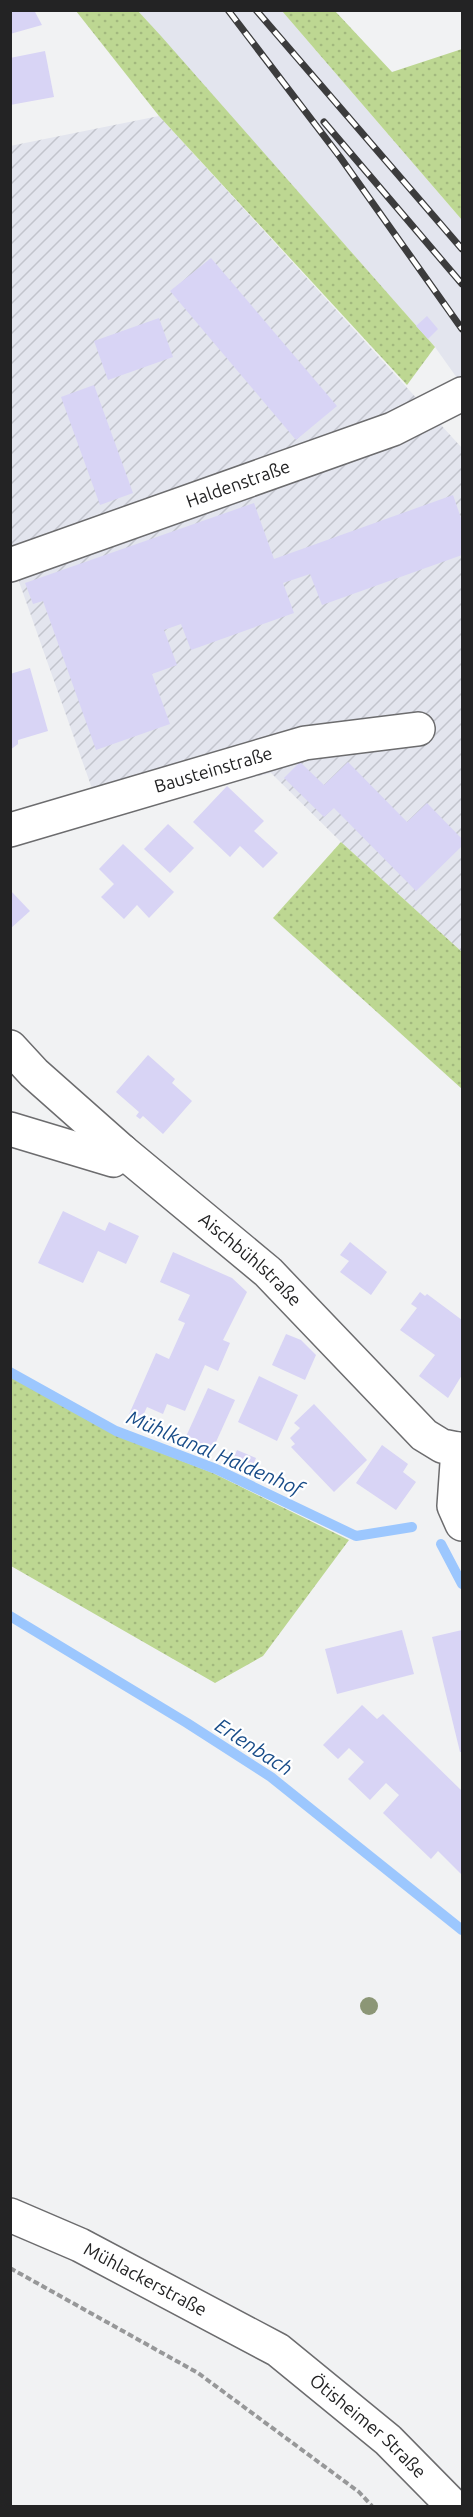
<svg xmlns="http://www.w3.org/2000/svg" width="473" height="2517" font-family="Ubuntu,sans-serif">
<defs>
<pattern id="industrial-furrows" width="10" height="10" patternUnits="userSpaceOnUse" patternTransform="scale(1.5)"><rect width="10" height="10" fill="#e3e5ee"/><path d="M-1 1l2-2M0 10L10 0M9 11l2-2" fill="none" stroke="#c2c4cc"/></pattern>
<pattern id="grass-dots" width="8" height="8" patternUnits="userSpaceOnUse" patternTransform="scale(1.5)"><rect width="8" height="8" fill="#bdd792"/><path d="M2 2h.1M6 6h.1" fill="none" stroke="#a2b87e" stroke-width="1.8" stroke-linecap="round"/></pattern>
</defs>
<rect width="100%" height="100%" fill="#f1f2f3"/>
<polygon fill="#e3e5ee" points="138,11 282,11 462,220 462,385 435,347"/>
<polygon fill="url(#industrial-furrows)" points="159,116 462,448 462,952 341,842 271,773 101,814 11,559 10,146"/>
<g fill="url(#grass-dots)">
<polygon points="76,11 138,11 161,36 435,347 407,385 159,116"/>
<polygon points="282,11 335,11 392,72 462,49 462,220"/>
<polygon points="341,842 462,952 462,1089 273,918"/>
<polygon points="11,1377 115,1435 213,1473 349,1540 263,1656 215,1683 11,1566"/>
</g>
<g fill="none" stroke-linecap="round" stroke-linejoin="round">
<g stroke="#9cc7fe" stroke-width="10">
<polyline points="10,1372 116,1431 216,1469 356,1536 412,1527"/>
<polyline points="441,1544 462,1584"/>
<polyline points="10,1616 187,1723 271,1777 462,1930"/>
</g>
</g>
<g fill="#d8d4f5">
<polygon points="10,10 34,10 42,25 10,34"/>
<polygon points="45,51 54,97 10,105 10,58"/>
<polygon points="211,258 337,406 296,440 170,291"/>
<polygon points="427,316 438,329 428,339 416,326"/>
<polygon points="159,318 173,357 108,380 94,341"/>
<polygon points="94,385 133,493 100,505 61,397"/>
<polygon points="453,495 462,521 462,555 322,605 310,574 283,583 294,613 191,650 181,624 164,630 177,665 152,674 170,724 96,750 43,601 33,604 25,583 254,503 274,559"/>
<polygon points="30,668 48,731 18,740 18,744 10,750 10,674"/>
<polygon points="300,762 324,785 348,762 407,822 427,803 462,839 462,846 416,891 334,808 324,817 284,778"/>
<polygon points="227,786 264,821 254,831 278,853 263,868 240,846 230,857 193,822"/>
<polygon points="168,824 194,848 170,873 144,849"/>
<polygon points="123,844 174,892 149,918 137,905 124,919 101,897 114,884 99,869"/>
<polygon points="10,890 30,911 10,929"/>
<polygon points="148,1055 175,1079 172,1083 192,1101 163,1134 143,1116 140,1119 136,1116 139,1112 116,1092"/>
<polygon points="63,1211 105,1231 109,1222 139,1236 126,1264 98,1251 83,1283 38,1263"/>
<polygon points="350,1242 387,1272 371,1295 340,1272 349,1261 340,1255"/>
<polygon points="173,1252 232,1278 247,1292 223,1340 230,1343 218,1371 205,1365 185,1411 167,1404 163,1414 147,1407 139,1424 127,1419 156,1353 169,1359 185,1323 178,1320 190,1295 160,1282"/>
<polygon points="420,1292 425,1296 427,1294 462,1320 462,1375 448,1398 419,1376 435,1355 400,1330 417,1308 411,1304"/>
<polygon points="286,1334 301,1340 316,1355 305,1380 272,1365"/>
<polygon points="259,1376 298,1395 277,1441 238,1422"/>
<polygon points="208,1388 235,1400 211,1453 184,1441"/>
<polygon points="314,1404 367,1460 334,1492 291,1447 295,1444 290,1438 300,1428 294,1423"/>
<polygon points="382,1445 408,1464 403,1472 416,1482 396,1510 356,1483"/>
<polygon points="237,1450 256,1458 253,1465 234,1457"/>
<polygon points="402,1630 414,1674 337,1694 325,1649"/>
<polygon points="462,1630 462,1752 460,1752 432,1637"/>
<polygon points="362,1705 377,1719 383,1714 462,1791 462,1875 438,1851 431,1859 383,1813 399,1795 386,1783 370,1800 348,1779 364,1762 349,1748 338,1759 323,1745"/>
</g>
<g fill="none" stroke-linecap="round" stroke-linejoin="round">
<defs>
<g id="street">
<path id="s1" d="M 10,565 L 393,429 L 462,394"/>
<path id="s2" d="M 10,830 L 305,743 L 418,729"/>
<path id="s3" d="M 10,1047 L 34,1073 L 122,1151 L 268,1272 L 424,1435 L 442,1446 L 462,1450"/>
<polyline points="10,1129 113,1160 122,1151"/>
<polyline points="458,1449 454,1506 462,1524"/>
</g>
<g id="secondary">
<path id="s4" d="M 10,2215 L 80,2245 L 278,2350 L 388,2440 L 453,2506"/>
</g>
</defs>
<use href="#street" stroke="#6c6c6e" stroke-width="36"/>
<use href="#secondary" stroke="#6c6c6e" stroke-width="36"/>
<polyline stroke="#979899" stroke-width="4" stroke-dasharray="6 3" stroke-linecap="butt" points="10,2268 198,2373 359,2492 372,2506"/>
<use href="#street" stroke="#fff" stroke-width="33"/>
<use href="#secondary" stroke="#fff" stroke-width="33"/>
<defs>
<g id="rail">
<polyline points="228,10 340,157 462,329"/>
<polyline points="256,10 462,249"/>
<polyline points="324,122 462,284"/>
</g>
</defs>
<use href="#rail" stroke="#3c3c3d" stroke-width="7"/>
<use href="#rail" stroke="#fff" stroke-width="4.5" stroke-dasharray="14" stroke-linecap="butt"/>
</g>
<circle fill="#8c9676" cx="369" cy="2006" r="9"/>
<g text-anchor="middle" stroke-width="4.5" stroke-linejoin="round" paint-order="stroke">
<g font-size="18" fill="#232324" stroke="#fff">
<text dy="6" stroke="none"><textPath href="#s1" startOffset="242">Haldenstraße</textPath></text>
<text dy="6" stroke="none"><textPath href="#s2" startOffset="212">Bausteinstraße</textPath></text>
<text dy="6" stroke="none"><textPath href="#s3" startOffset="321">Aischbühlstraße</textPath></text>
<text dy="6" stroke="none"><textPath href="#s4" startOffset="150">Mühlackerstraße</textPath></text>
<text dy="6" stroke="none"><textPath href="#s4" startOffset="418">Ötisheimer Straße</textPath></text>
</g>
<g font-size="20" font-style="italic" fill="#184c88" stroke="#fff">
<text transform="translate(215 1453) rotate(23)" y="7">Mühlkanal Haldenhof</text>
<text transform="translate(254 1747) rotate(33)" y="7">Erlenbach</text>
</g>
</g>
<rect width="473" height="2517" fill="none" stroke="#232324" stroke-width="24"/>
</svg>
